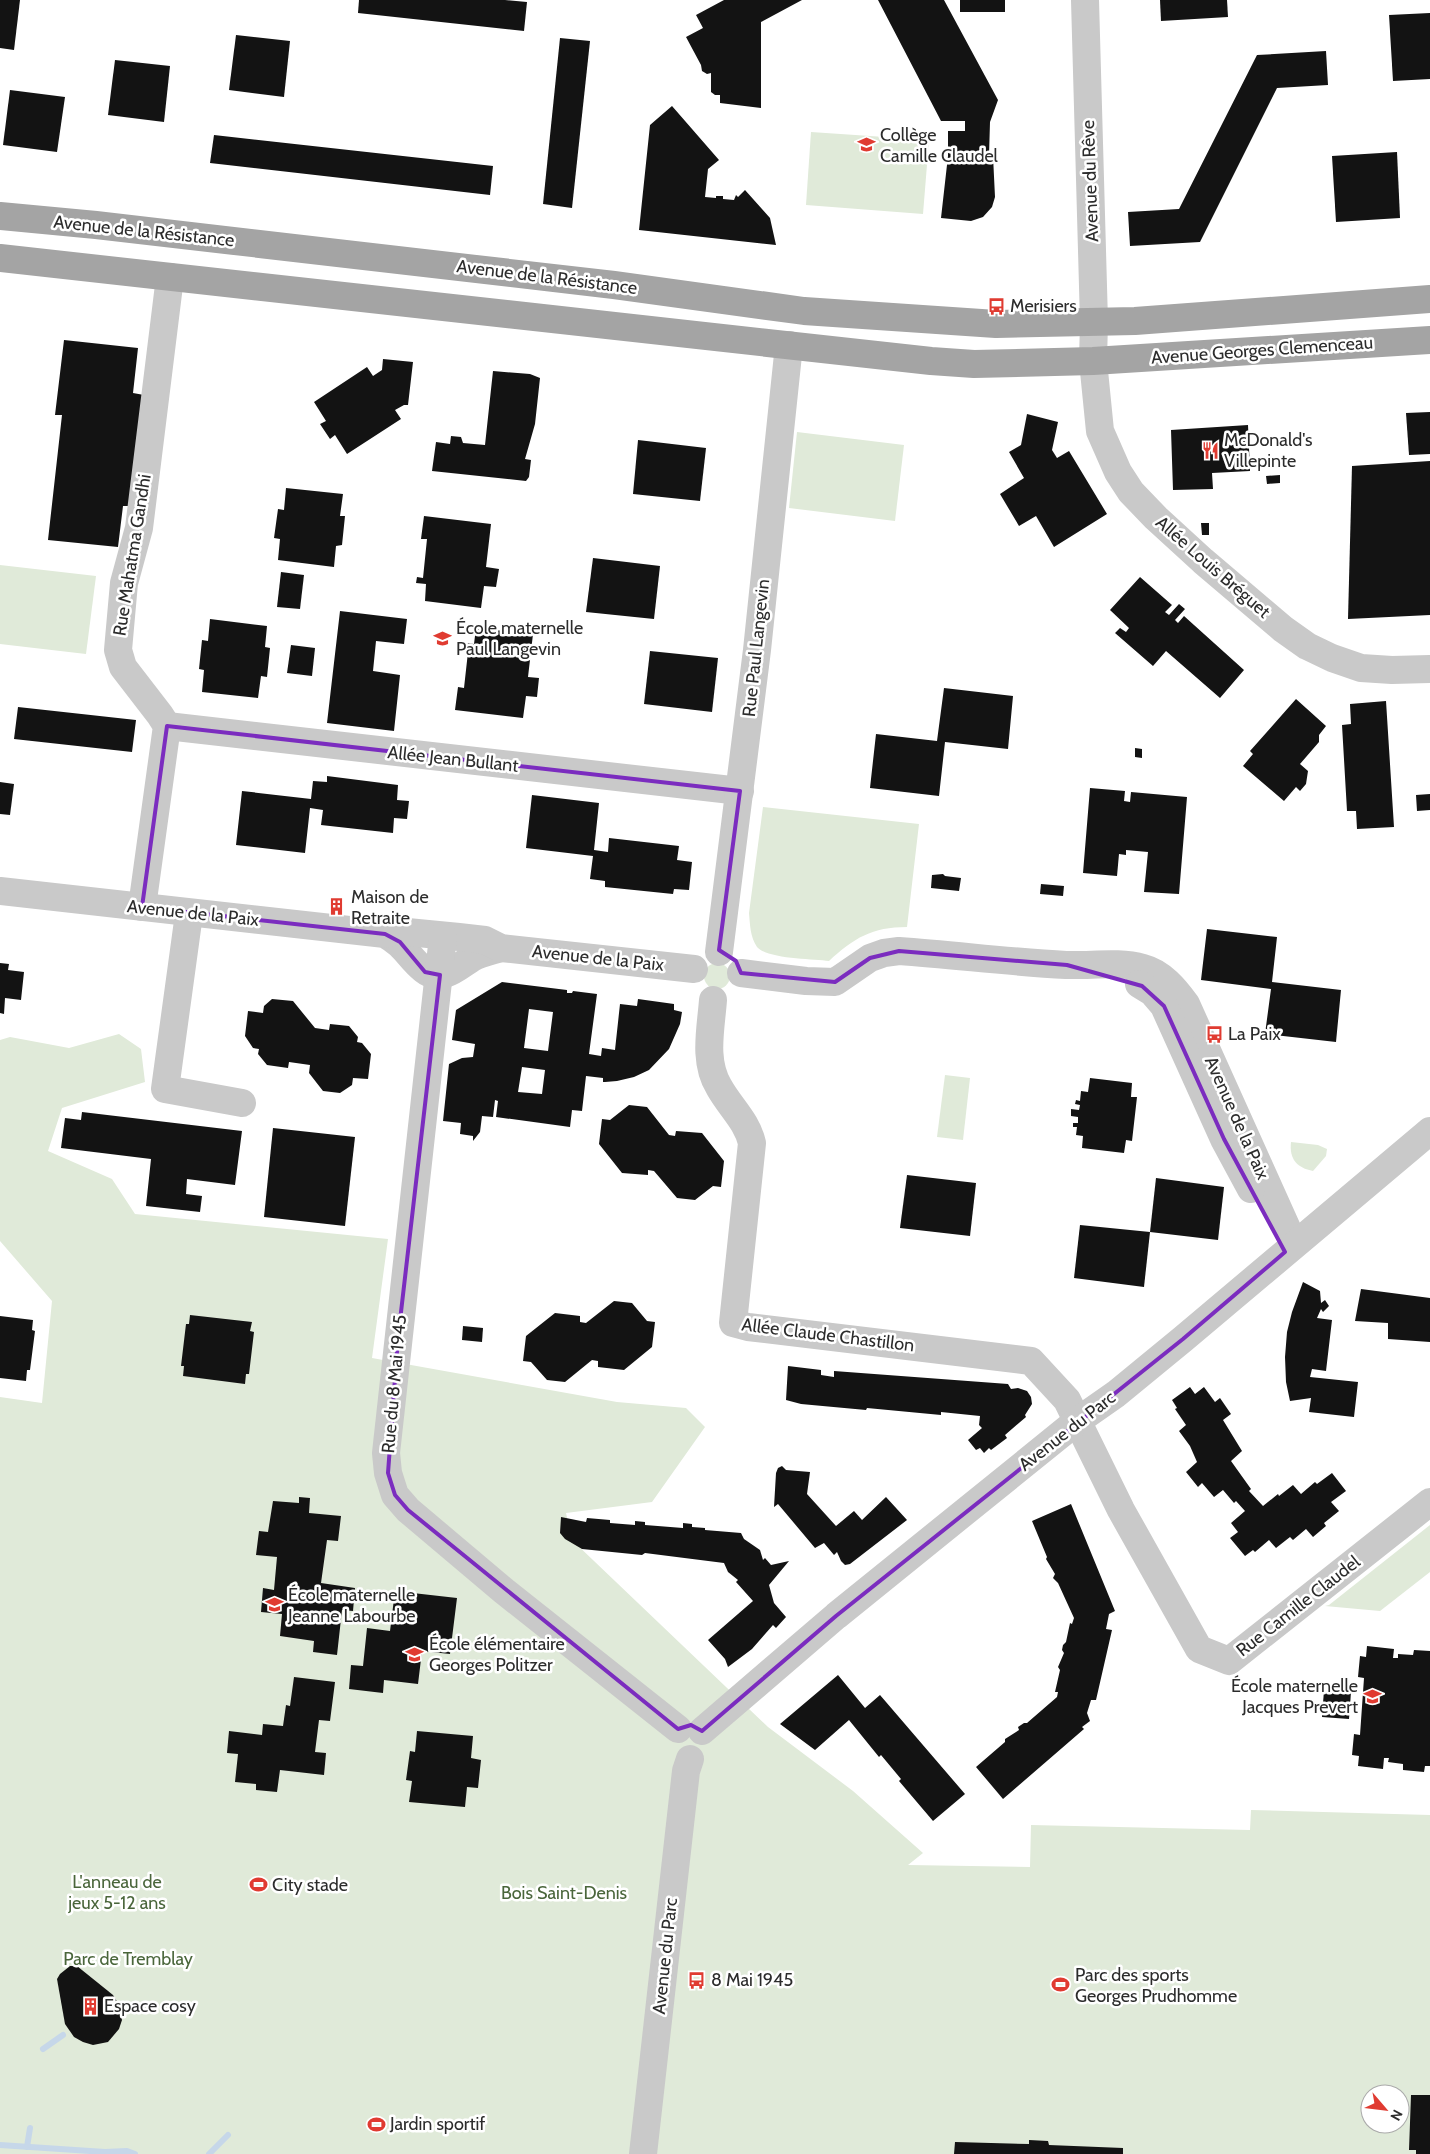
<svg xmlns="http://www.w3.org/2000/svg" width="1430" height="2154" font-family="Cabin,sans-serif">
<rect width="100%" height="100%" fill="#fff"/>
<g fill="#e0ead9" fill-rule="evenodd">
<polygon points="811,132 929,140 923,214 806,205"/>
<polygon points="797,432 904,445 895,521 789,508"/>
<polygon points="0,565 96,576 86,654 0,644"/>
<path d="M 763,807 L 919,824 L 907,927 C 872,927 854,938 829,961 C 813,959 767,959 757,947 C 750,937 750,924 749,913 Z"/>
<circle cx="717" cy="976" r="13"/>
<path d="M 119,1034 L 141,1049 L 145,1082 L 62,1108 L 48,1151 L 112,1179 L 135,1214 L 388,1239 L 372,1358 L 617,1402 L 686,1408 L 705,1427 L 652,1502 L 566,1513 L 572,1540 L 768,1727 L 853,1791 L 923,1853 L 908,1865 L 1030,1867 L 1031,1825 L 1250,1830 L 1251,1810 L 1430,1815 L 1430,2154 L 0,2154 L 0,1397 L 42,1403 L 52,1301 L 0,1241 L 0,1040 L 10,1037 L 69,1048 ZM 1370,2094 L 1400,2094 L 1400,2124 L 1370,2124 Z"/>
<polygon points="945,1075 970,1078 963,1140 937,1137"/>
<path d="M 1291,1142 L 1318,1145 L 1327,1149 L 1326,1156 L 1313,1171 C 1297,1168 1289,1159 1291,1142 Z"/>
<polygon points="1430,1525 1430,1572 1380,1611 1325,1606 1329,1605"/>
</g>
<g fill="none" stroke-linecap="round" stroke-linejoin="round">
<g stroke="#c6d7e9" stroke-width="6">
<polyline points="43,2049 63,2035"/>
<polyline points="0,2145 105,2152 127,2151 135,2154"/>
<polyline points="27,2147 30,2128"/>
<polyline points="209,2154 228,2135"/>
</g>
</g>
<g fill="#131313" fill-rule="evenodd">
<polygon points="0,0 20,0 14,50 0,48"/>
<polygon points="359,0 505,0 527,2 524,31 358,13"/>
<polygon points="724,0 802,0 761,22 761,108 720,103 720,95 715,95 711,92 711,73 707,74 702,71 701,65 686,37 703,28 696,15"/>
<polygon points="878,0 944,0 998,100 990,122 989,156 993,156 995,197 992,207 983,217 971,221 941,218 948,156 948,131 965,131 965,121 941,121"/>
<rect x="960" y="0" width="45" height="12"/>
<polygon points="1160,0 1227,0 1228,17 1161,21"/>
<polygon points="1430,13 1430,79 1393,81 1389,15"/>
<polygon points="236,35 290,41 284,97 229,90"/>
<polygon points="560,38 590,41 572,208 543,204"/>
<polygon points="1326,51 1328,85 1277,88 1200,242 1130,246 1128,212 1179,209 1257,55"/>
<polygon points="115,60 170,66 164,122 108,115"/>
<polygon points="10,90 65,97 57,152 3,145"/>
<polygon points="672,106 719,160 708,169 705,197 716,198 716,196 723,196 723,199 734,200 736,195 738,197 745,190 770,218 776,245 639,230 650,125"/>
<polygon points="214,135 493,166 490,195 210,163"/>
<polygon points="1397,152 1400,218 1336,222 1332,156"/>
<polygon points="64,340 138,348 133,393 144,395 129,506 123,506 118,547 48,540 62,415 55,415"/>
<polygon points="383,359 413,362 408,405 404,405 395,410 401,419 347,454 335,435 330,439 320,424 326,421 314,402 367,367 373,376 382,370"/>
<polygon points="493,371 530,374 540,378 535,424 525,459 531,460 529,477 526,481 432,471 436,442 450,444 451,436 461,437 463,443 485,445"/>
<polygon points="1430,412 1430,454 1409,455 1406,413"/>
<polygon points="1027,414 1058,422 1052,450 1057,458 1069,451 1107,514 1054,547 1036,516 1019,526 1000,494 1024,478 1009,452 1021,445"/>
<polygon points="1248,425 1250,471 1212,473 1213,489 1173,490 1171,430"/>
<polygon points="638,440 706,448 700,501 633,494"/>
<polygon points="1430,461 1430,615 1348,619 1352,466"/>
<polygon points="1280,475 1280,483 1267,484 1266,476"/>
<polygon points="286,488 343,494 340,516 345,516 342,545 336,546 334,567 278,560 280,539 274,538 278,509 284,510"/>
<polygon points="424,516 491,524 486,567 499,569 496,587 484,586 481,608 425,601 426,584 416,583 417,577 423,578 427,539 421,539"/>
<polygon points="1201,523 1209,523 1209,535 1202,535"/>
<polygon points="593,558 660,566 654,619 586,612"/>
<polygon points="281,572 304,575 300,609 277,607"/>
<polygon points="1140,577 1172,605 1165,612 1169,615 1179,604 1185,609 1175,620 1178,623 1184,616 1244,670 1220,698 1166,651 1153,666 1115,633 1120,628 1126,632 1129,628 1110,610"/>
<polygon points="340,611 407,619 404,644 376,641 373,671 400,675 394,731 327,723"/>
<polygon points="210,619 267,626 265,647 270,648 267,677 261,676 258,698 202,692 204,670 199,669 202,640 208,641"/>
<polygon points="476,628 533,634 528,677 539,678 537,697 526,696 523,718 455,710 458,687 464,688 468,652 463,651 464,643 474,644"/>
<polygon points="291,645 315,648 312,676 287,673"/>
<polygon points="650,651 718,658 712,712 644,704"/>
<polygon points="944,688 1013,696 1008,749 945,742 939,796 870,788 876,734 937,741"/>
<polygon points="1296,699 1326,726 1319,735 1319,742 1300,764 1308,771 1306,784 1300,791 1296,787 1284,801 1243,766 1253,754 1250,751"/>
<polygon points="1386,701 1394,827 1357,829 1356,811 1347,811 1342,725 1351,724 1350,704"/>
<polygon points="18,707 136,720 132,752 14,739"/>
<polygon points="1135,748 1142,749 1142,758 1135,757"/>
<polygon points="327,776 398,785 397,800 409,801 407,819 394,818 393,833 321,825 323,810 310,808 305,853 236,845 242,791 311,799 313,781 327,782"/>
<polygon points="0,782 14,784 10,815 0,814"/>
<polygon points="1090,788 1125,791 1124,801 1130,802 1131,792 1187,797 1179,894 1144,892 1148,852 1126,850 1126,855 1119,854 1117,876 1083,873"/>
<polygon points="1430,794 1430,810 1417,811 1416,795"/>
<polygon points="532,795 599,803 594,850 608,852 609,838 679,846 677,860 692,862 689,890 674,889 673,894 605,887 605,881 590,879 593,856 526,848"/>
<polygon points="943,874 945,876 961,878 959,891 931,888 932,875"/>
<polygon points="1041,884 1064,886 1063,896 1040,894"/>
<polygon points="1207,929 1277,937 1272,982 1341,990 1336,1042 1265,1034 1271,989 1201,980"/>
<polygon points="0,963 9,964 8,970 24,972 21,1000 5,998 4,1014 0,1013"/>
<path d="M 502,982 L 567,990 L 567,993 L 572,993 L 573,991 L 597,994 L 589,1054 L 601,1056 L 602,1048 L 615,1050 L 620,1004 L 637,1006 L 638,999 L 674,1004 L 674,1010 L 682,1012 L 680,1024 L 669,1049 L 649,1070 L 634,1077 L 617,1081 L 605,1082 L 603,1082 L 603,1078 L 586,1076 L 582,1111 L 572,1110 L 570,1127 L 496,1117 L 498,1101 L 495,1100 L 493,1117 L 482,1116 L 480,1132 L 473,1141 L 473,1136 L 460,1134 L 461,1123 L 443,1121 L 449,1064 L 462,1058 L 473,1057 L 475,1044 L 452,1040 L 456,1010 ZM 529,1009 L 553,1012 L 548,1051 L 524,1048 ZM 522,1067 L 545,1070 L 542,1094 L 518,1092 Z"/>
<polygon points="272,999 293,1001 315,1028 329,1030 330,1024 349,1026 358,1037 357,1042 362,1043 371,1054 368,1079 353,1078 352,1085 340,1093 323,1091 309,1073 310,1065 289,1062 288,1068 267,1065 258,1054 259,1049 253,1048 245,1036 248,1011 263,1013 264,1006"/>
<polygon points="1090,1078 1132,1083 1131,1097 1137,1097 1132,1141 1126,1140 1124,1153 1082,1148 1083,1136 1076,1135 1077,1127 1073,1127 1073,1123 1078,1123 1078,1117 1071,1116 1071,1109 1079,1110 1080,1105 1075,1104 1076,1100 1080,1101 1081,1091 1088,1092"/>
<polygon points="629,1105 647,1107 669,1135 675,1136 676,1131 702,1133 724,1161 721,1187 713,1186 695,1200 677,1198 654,1171 648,1170 648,1175 622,1173 599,1144 602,1119 610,1120"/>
<polygon points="82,1112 242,1131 235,1185 187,1179 186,1194 202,1196 200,1212 146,1206 151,1159 61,1148 65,1118 81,1120"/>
<polygon points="273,1128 355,1137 345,1226 264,1217"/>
<polygon points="907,1175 976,1183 970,1236 900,1228"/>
<polygon points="1156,1178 1224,1187 1218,1240 1150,1232"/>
<polygon points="1080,1225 1150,1232 1144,1287 1074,1278"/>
<polygon points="1303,1282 1320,1291 1321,1303 1325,1300 1329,1306 1323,1312 1321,1309 1317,1318 1332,1320 1326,1371 1312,1369 1310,1377 1358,1382 1354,1417 1309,1412 1311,1398 1290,1401 1286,1382 1285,1357 1287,1332 1292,1312"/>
<polygon points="1361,1289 1430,1298 1430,1342 1388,1339 1388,1323 1355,1321"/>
<polygon points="614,1301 632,1303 647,1321 655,1322 652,1347 624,1370 598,1367 598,1361 592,1360 565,1382 547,1380 531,1362 523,1361 526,1336 555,1313 580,1316 580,1322 586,1323"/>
<polygon points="190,1315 252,1322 250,1331 254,1332 249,1374 246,1374 245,1384 183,1376 184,1366 181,1366 186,1324 189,1324"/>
<polygon points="0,1316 33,1320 32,1330 35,1331 30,1370 27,1370 26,1381 0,1378"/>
<polygon points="463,1326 483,1328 482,1342 462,1340"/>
<polygon points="788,1366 821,1370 821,1375 834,1377 834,1371 1008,1384 1011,1389 1018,1388 1027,1391 1031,1397 1032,1404 1025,1415 1026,1417 1005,1435 1007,1438 991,1450 989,1448 984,1453 980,1448 976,1450 968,1440 982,1428 979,1425 980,1416 941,1412 941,1415 867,1408 866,1410 801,1404 786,1400"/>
<polygon points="1190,1387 1195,1394 1204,1387 1215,1402 1220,1398 1231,1414 1223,1420 1242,1451 1231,1461 1251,1489 1249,1491 1263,1506 1278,1494 1279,1496 1293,1485 1301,1494 1315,1482 1317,1484 1332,1473 1346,1491 1331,1502 1339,1511 1324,1523 1326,1526 1313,1537 1306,1529 1293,1540 1290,1537 1276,1548 1269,1540 1255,1552 1253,1550 1245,1556 1230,1538 1238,1532 1231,1523 1245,1511 1236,1501 1234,1503 1223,1490 1214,1497 1202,1483 1198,1487 1186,1472 1197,1462 1190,1446 1179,1431 1186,1425 1175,1409 1177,1408 1172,1400"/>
<polygon points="782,1466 786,1470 810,1472 807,1494 836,1526 854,1511 862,1520 886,1497 907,1520 850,1564 845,1565 841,1561 837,1552 834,1555 824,1543 815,1548 778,1504 774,1507 776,1473 778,1468"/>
<polygon points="299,1497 310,1498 309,1513 341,1516 338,1541 327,1540 321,1583 355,1588 353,1611 342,1610 337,1655 313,1652 314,1641 280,1636 282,1614 261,1612 263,1588 274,1590 277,1557 256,1555 259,1531 268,1532 273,1501 299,1503"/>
<polygon points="1071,1504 1115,1611 1109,1614 1106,1629 1112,1630 1096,1700 1091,1700 1087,1713 1090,1721 1082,1727 1084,1729 1003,1799 976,1767 1005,1742 1005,1739 1019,1730 1018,1727 1024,1723 1027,1723 1057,1697 1058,1692 1055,1692 1060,1670 1058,1667 1064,1653 1062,1650 1063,1645 1066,1642 1070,1623 1072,1624 1074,1618 1058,1583 1053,1578 1055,1574 1046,1559 1047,1557 1032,1521"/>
<polygon points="561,1517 586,1522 587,1518 610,1520 610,1523 635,1525 635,1521 645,1522 645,1525 683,1528 683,1523 692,1524 692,1527 705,1528 705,1530 741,1533 744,1539 760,1550 763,1560 765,1558 771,1565 789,1561 769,1585 774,1603 786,1617 776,1628 773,1625 752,1649 728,1667 725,1659 708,1640 753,1601 736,1582 738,1580 728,1572 724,1563 645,1553 642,1555 582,1549 565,1539 560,1533"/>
<polygon points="395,1591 457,1598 450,1654 422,1651 418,1684 384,1680 383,1693 349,1689 351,1665 363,1666 367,1628 390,1631"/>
<polygon points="1367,1646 1394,1649 1393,1658 1398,1658 1398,1654 1413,1655 1414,1650 1430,1651 1430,1766 1425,1766 1424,1772 1403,1770 1403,1764 1388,1762 1389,1758 1384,1758 1383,1769 1358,1766 1359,1756 1352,1755 1354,1734 1360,1735 1364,1678 1358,1677 1360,1656 1366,1657"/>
<polygon points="838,1675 865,1708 880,1695 965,1794 933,1821 899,1781 901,1779 881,1755 879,1757 849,1720 815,1750 780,1724"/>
<polygon points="294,1677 335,1682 330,1721 319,1720 315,1752 326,1753 324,1775 280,1770 277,1792 256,1790 256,1784 235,1782 238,1754 227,1753 229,1731 262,1735 263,1724 283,1726 286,1705 290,1706"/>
<polygon points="1324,1690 1351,1692 1349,1719 1322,1717"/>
<polygon points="417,1731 473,1736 471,1758 481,1760 478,1788 467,1787 465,1807 409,1802 412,1781 406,1780 410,1751 415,1752"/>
<polygon points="70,1966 77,1966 113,1995 118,2003 122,2020 119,2029 108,2042 93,2045 83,2042 74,2037 65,2024 57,1979 60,1974"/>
<polygon points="1411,2095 1430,2095 1430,2154 1416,2154 1416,2150 1409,2150"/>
<polygon points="1029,2140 1048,2141 1049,2145 1123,2148 1123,2154 954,2154 955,2142 1029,2144"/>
</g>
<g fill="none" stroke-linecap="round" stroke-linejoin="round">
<g stroke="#c9c9c9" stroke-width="28">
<polyline points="1085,0 1094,322 1093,361 1100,431 1118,472 1131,492 1156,518 1203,561 1283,629 1307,646 1332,658 1361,668 1392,670 1430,669"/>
<polyline points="167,726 740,791"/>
<path d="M 0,891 L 385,934 C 406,946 408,957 424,970 C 441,984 459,966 472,958 C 481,953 492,951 501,948"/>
<polyline points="142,907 167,726 160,715 123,667 118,650 124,583 139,528 170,277"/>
<polyline points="189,914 165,1089 242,1103"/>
<polyline points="385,934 397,931 459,937 485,940 501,948 694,969"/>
<polyline points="443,936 386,1453 388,1473 395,1495 408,1510 504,1591 678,1729"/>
<polyline points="719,952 757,650 789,345"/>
<path d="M 741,973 L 806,981 L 835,982 L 870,958 L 884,953 L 899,951 C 955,955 1011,962 1066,965 C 1092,966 1118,961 1143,968 C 1162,973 1175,989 1186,1004 L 1294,1244"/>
<polyline points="1139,984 1152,992 1164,1006 1224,1139 1251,1189"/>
<path d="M 713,1000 C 711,1028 703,1061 719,1087 C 730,1107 747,1121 752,1143 L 733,1323 L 748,1327 L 1031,1361 L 1067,1400 L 1121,1510 L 1199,1649 L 1229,1661 L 1430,1502"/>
<polyline points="702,1731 836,1616 1076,1422 1116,1394 1183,1339 1430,1131"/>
<polyline points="643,2154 686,1771 690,1759"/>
</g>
<g stroke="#a4a4a4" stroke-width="28">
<polyline points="0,216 96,225 614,285 804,311 996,324 1135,321 1430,299"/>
<polyline points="0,258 931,361 974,364 1093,361 1430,340"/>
</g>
</g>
<path fill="none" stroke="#7b2cbf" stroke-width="4" stroke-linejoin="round" d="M 167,726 L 740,791 L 719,950 L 736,961 L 741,973 L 835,982 L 870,958 L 899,951 L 1067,965 L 1142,986 L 1164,1006 L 1224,1139 L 1285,1252 L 1183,1339 L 836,1616 L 702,1731 L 691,1725 L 678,1729 L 408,1510 L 395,1495 L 388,1473 L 398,1338 L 440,975 L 425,972 L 400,942 L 385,934 L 142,907 Z"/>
<defs>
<symbol id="school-bare" viewBox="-9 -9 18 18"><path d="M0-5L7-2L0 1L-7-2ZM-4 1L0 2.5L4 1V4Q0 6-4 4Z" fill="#e03b31" stroke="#fff" stroke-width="2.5" paint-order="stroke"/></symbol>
<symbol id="bus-bare" viewBox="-9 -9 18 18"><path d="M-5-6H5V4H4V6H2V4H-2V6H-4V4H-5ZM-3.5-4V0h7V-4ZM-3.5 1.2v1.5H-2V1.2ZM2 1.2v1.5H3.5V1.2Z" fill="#e03b31" stroke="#fff" stroke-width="2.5" paint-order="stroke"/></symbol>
<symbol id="restaurant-bare" viewBox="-9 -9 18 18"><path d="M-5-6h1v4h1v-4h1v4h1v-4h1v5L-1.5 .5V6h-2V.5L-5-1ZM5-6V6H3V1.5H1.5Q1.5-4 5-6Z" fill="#e03b31" stroke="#fff" stroke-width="2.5" paint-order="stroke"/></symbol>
<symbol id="building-bare" viewBox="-9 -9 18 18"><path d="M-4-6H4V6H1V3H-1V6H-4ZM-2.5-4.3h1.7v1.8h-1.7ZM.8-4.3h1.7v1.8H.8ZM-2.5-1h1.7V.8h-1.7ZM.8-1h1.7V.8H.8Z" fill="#e03b31" stroke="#fff" stroke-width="2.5" paint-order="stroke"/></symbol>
<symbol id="stadium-bare" viewBox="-9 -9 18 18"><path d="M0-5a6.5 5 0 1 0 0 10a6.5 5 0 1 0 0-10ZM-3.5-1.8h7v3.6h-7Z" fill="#e03b31" stroke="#fff" stroke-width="2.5" paint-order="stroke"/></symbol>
</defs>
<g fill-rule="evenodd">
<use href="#school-bare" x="854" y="132" width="25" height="25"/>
<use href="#bus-bare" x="984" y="294" width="25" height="25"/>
<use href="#restaurant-bare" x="1198" y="438" width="25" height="25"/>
<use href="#school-bare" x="430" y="626" width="25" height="25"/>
<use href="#building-bare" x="324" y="894" width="25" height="25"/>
<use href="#bus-bare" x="1202" y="1022" width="25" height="25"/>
<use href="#school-bare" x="262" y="1592" width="25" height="25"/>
<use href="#school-bare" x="402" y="1642" width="25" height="25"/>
<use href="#school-bare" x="1360" y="1684" width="25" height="25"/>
<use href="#stadium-bare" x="246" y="1872" width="25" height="25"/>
<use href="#bus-bare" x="684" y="1968" width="25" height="25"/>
<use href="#stadium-bare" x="1048" y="1972" width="25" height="25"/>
<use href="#building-bare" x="78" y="1994" width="25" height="25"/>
<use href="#stadium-bare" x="364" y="2112" width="25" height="25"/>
</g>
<g text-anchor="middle" stroke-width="5" stroke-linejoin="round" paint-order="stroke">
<g font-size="18" fill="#2c2c2c" stroke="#fff" text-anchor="start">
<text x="880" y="141">Collège<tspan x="880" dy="21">Camille Claudel</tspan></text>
<text x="1010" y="312">Merisiers</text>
<text x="1224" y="446">McDonald's<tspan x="1224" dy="21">Villepinte</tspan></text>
<text x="456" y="634">École maternelle<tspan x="456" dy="21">Paul Langevin</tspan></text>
<text x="351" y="903">Maison de<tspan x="351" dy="21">Retraite</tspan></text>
<text x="1228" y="1040">La Paix</text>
<text x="288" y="1601">École maternelle<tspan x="288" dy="21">Jeanne Labourbe</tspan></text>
<text x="429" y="1650">École élémentaire<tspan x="429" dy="21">Georges Politzer</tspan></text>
<text x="1358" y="1692" text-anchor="end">École maternelle<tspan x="1358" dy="21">Jacques Prevert</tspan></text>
<text x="272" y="1891">City stade</text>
<text x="1075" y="1981">Parc des sports<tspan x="1075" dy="21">Georges Prudhomme</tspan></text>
<text x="711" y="1986">8 Mai 1945</text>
<text x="104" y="2012">Espace cosy</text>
<text x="390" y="2130">Jardin sportif</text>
</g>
<g font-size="18" fill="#2c2c2c" stroke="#fff">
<text transform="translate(1090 181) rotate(-92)" y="6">Avenue du Rêve</text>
<text transform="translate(144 231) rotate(6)" y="6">Avenue de la Résistance</text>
<text transform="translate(547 277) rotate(7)" y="6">Avenue de la Résistance</text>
<text transform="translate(1262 350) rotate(-4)" y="6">Avenue Georges Clemenceau</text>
<text transform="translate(132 555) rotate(-81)" y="6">Rue Mahatma Gandhi</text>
<text transform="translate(1213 567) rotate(41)" y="6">Allée Louis Bréguet</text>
<text transform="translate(756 648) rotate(-84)" y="6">Rue Paul Langevin</text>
<text transform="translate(453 759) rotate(6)" y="6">Allée Jean Bullant</text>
<text transform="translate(193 913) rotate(6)" y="6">Avenue de la Paix</text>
<text transform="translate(598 958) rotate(6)" y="6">Avenue de la Paix</text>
<text transform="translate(1237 1118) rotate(66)" y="6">Avenue de la Paix</text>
<text transform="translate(828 1335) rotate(7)" y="6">Allée Claude Chastillon</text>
<text transform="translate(394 1384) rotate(-85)" y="6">Rue du 8 Mai 1945</text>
<text transform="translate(1067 1431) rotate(-38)" y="6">Avenue du Parc</text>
<text transform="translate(1298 1606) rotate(-38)" y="6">Rue Camille Claudel</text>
<text transform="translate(665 1956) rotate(-84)" y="6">Avenue du Parc</text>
</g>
<g font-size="18" fill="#4a663b" stroke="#fff">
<text x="117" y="1888">L'anneau de<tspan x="117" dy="21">jeux 5-12 ans</tspan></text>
<text x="564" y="1899">Bois Saint-Denis</text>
<text x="128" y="1965">Parc de Tremblay</text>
</g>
</g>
<g transform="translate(1385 2109) rotate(118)"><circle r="24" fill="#ffffff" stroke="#ababab"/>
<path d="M0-4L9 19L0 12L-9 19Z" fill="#e03b31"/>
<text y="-8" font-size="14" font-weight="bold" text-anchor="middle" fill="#2c2c2c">N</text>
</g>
</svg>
